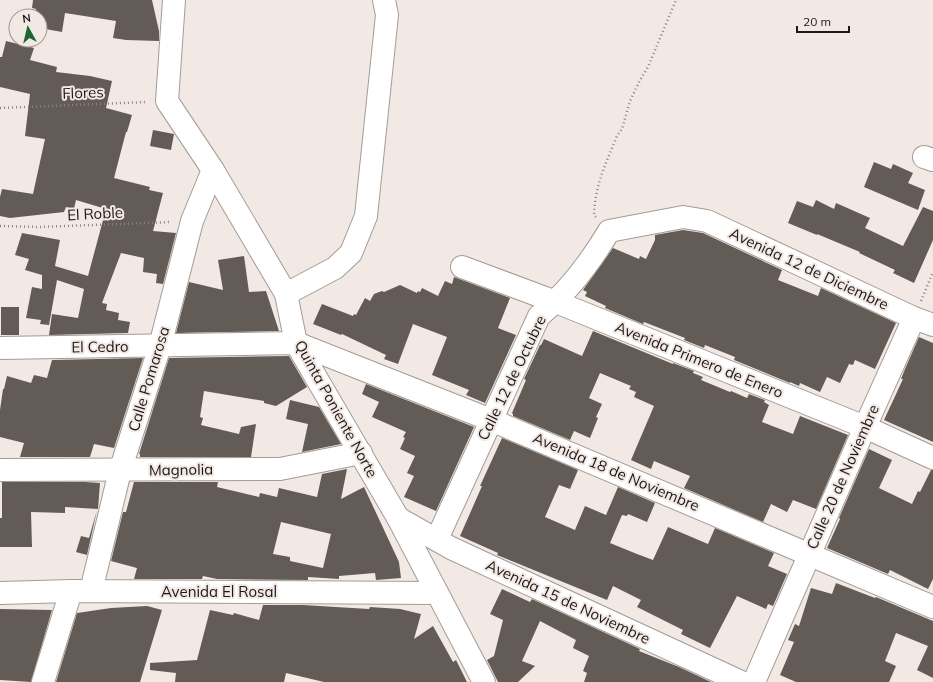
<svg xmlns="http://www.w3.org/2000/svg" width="933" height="682" font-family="Mulish,sans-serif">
<rect width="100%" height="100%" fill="#f3e9e4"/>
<g fill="#635b56" fill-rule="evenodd">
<polygon points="33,0 152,0 159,31 159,41 126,40 113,38 116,21 65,13 62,32 40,28 40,16 34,16 36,9 32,8"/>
<polygon points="6,41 34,48 30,60 57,67 56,72 90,76 112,81 106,108 132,115 127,132 126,132 114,178 150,187 149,190 163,193 153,231 176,233 163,284 156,283 157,274 143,272 144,258 121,253 102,303 107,304 106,310 119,313 118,320 130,322 128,333 49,335 52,314 78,318 84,289 57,280 49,325 40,324 41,320 26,318 32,287 42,289 42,275 25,270 29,259 15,255 22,233 60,240 55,266 88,276 106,209 76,200 74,209 66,207 64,212 10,218 0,216 0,197 2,189 33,194 45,139 25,136 30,94 0,87 0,57 2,57"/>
<polygon points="153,130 174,134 171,150 150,146"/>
<polygon points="874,162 891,169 893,164 913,173 908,183 925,190 918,210 864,187"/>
<polygon points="816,200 834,209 836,203 870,218 865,228 903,246 923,207 933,211 933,240 914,283 893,273 895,270 859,253 860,252 817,234 817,235 788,223 797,201 813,207"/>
<polygon points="683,230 703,233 782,270 778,280 818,296 821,288 896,323 875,369 855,360 853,365 849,364 840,383 827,377 820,392 800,383 799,386 790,382 790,383 734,360 735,357 705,345 704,348 684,340 685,338 644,322 643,324 605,308 606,306 585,296 587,292 583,290 613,248 639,259 640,256 646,259 655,240 655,235"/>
<polygon points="244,256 249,292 266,291 279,331 176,333 189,282 223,290 218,260"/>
<polygon points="454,277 510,298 498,328 516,335 485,403 466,395 469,390 432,375 447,337 413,324 398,364 384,359 386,355 342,334 341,335 313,324 322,304 353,316 354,314 356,315 365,298 370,301 374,294 382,291 384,292 400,285 417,293 418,291 420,292 422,288 438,296 445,281 452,284"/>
<rect x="1" y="307" width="18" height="28"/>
<polygon points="593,331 673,364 673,363 694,371 693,373 703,377 701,380 730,392 731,391 747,398 749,394 765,400 764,402 769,405 762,422 793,434 800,416 848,435 816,509 793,500 787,512 771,504 763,522 684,488 690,476 654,461 651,469 631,460 654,406 634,397 636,392 629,389 631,386 600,373 589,398 602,404 596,417 598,418 590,438 574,431 570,440 513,416 513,414 512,413 526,380 524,379 540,345 541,345 544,339 582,356"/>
<polygon points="919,337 933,343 933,442 884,420 903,379 901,379 905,369"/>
<polygon points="289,356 307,387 276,406 264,403 264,401 204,391 200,417 203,418 201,425 239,434 241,427 256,424 251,457 140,457 140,454 139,454 169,358"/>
<polygon points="143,358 114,448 94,444 90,457 20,457 24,443 0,437 0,410 3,389 4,389 7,376 31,383 34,375 47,378 52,360"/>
<polygon points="366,384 474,427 436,511 404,497 414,476 407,473 415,456 400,449 405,438 403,437 406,432 372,417 379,402 362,394"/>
<polygon points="290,400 319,407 341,444 302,452 308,424 286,419"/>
<polygon points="502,438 578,470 570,489 559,485 545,517 575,530 585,506 606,515 618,487 655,503 647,522 628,514 627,516 622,515 610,543 637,554 653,560 668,527 708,544 715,528 774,553 768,566 787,574 773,606 768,604 766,609 737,596 710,648 681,634 683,630 637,607 641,600 613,586 607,600 497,555 498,553 460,536 482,486 480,486"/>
<polygon points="869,449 892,460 879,488 912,504 918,491 920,492 931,470 933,470 933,579 928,589 890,570 888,574 827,548 840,519 839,518"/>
<path d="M 347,469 L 341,499 L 364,487 L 399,562 L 401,578 L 376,580 L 375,573 L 339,576 L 339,579 L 308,577 L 308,580 L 217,579 L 203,576 L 202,579 L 134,579 L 137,568 L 111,561 L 123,512 L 126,512 L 134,482 L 218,482 L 217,487 L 259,497 L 260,493 L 277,497 L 279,488 L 317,497 L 322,474 ZM 281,522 L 331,534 L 323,568 L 290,561 L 290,557 L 273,554 Z"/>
<polygon points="2,482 85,482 100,483 98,509 65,507 65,513 31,512 32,547 0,547 0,518 2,518"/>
<polygon points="97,510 87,555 76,552 81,536 89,538"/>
<polygon points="836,583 875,598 876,597 933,621 933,678 917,670 928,646 896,633 885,661 896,666 889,682 796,682 780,675 794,642 788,640 795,624 799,626 811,588 832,594"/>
<polygon points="502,589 530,602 532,599 640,649 639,651 679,667 711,682 584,682 587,673 583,671 589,656 573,648 576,640 540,621 522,661 535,666 518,682 498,682 487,660 494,656 503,620 490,614"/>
<polygon points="263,605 303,605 369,609 370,607 400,609 421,614 414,639 433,626 453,662 456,660 467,682 324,682 286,673 284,682 175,682 176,673 150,670 150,663 197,660 210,610 233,615 234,613 259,620"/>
<polygon points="147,606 162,610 140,682 56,682 77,613 111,608"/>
<polygon points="0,609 52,610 31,682 0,680"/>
</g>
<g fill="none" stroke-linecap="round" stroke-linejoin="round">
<defs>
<g id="minor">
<polyline points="174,0 167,101 213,170 286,294 296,343 398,518 484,682"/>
<polyline points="924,157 933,160"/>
<polyline points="462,267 556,302 865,427 933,458"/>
<polyline points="286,294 335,268 351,253 366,216 387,15 384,0"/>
<polyline points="0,348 296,343 491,420 933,607"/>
<polyline points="0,470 280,469 361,453"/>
<polyline points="398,518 451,548 741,682"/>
<path d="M 437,539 L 539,316 C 568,292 590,263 609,231 L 683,217 L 707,221 L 914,318 L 933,325"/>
<polyline points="91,591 120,471 160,346 192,221 213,170"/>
<polyline points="0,593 71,591 437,593"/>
<polyline points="43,682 71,591"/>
<polyline points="754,682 865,427 914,318"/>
</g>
</defs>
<use href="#minor" stroke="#a49b97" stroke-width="24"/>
<g stroke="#8a8380" stroke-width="2.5" stroke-dasharray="1 3" stroke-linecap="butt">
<polyline points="0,108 147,102"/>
<path d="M 596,217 L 594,215 C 595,185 606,163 617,136 L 622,129 L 630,101 L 640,80 L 648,67 L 676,0"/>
<polyline points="0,226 39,227 171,222"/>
<polyline points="921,301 933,272"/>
</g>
<use href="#minor" stroke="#fff" stroke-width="22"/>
</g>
<g text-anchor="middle" stroke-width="4" stroke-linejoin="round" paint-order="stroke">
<g font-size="15" fill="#1d1918" stroke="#f3e9e4">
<text transform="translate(83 93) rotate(-2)" y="5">Flores</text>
<text transform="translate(95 214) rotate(-3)" y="5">El Roble</text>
<text transform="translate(809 269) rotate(25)" y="5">Avenida 12 de Diciembre</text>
<text transform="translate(100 347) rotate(-1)" y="5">El Cedro</text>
<text transform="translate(699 360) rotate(22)" y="5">Avenida Primero de Enero</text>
<text transform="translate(512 378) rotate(-64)" y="5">Calle 12 de Octubre</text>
<text transform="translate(149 379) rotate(-73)" y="5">Calle Pomarosa</text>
<text transform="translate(336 409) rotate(61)" y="5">Quinta Poniente Norte</text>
<text transform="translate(181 470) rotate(-1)" y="5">Magnolia</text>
<text transform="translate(616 472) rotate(23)" y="5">Avenida 18 de Noviembre</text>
<text transform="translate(843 477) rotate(-66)" y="5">Calle 20 de Noviembre</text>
<text x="219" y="597">Avenida El Rosal</text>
<text transform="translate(568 602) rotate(25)" y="5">Avenida 15 de Noviembre</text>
</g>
</g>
<g transform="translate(28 28) rotate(352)"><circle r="19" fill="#f3e9e4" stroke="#9d9692"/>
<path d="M0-3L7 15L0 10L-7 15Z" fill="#1d6633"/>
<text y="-6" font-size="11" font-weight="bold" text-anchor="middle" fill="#1d1918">N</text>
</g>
<path d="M797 26v6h52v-6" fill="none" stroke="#1d1918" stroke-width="2"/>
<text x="803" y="26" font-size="12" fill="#1d1918" stroke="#f3e9e4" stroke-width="3" paint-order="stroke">20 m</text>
</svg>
